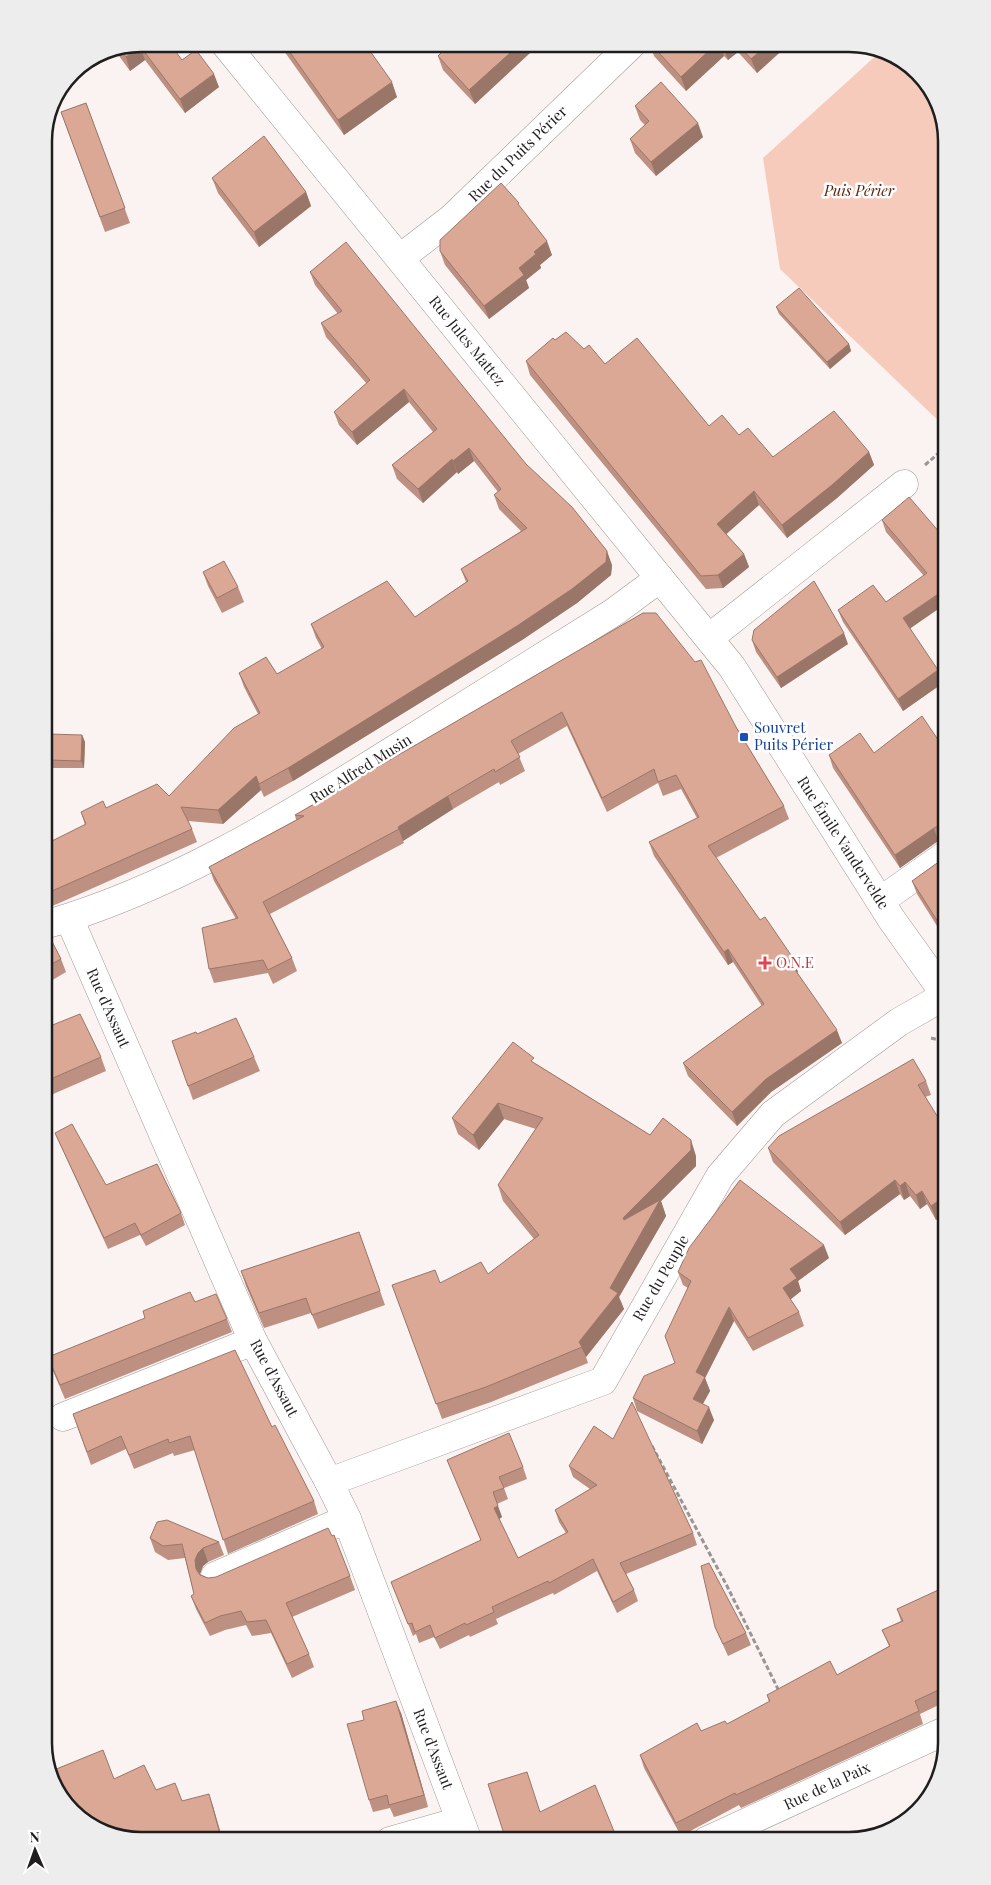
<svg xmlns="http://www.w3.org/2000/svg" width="991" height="1885" font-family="'Playfair Display',serif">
<rect width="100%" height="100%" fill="#faf3f1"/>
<polygon fill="#f7cbbb" points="880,52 904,60 940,104 947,141 947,429 780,269 763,158"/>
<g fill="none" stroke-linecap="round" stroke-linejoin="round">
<defs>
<g id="street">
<polyline points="400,258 452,218 632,44"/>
<polyline points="709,638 904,484"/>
<polyline points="880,901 947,854"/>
<polyline points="69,918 253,1341 329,1482 347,1519 468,1841"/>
<path d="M 44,925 C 168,890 282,820 390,752 C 465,705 540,658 614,612 L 660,578"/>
<polyline points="63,1417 253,1341"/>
<polyline points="329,1482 603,1381 720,1176 773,1114 899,1022 946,995"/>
<polyline points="215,1576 347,1519"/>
<polyline points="390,1841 460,1821"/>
<polyline points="706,1841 947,1730"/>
</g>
<polyline id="secondary" points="225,44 732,667 892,920 947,997"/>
</defs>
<use href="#street" stroke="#a09a98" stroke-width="29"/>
<use href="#secondary" stroke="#a09a98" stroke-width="29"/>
<g stroke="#9a9594" stroke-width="3" stroke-dasharray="5 2.5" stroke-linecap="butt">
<polyline points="925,465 947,446"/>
<polyline points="931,1038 947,1042"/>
<polyline points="652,1446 727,1586 779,1691"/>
</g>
<use href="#street" stroke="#fff" stroke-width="28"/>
<use href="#secondary" stroke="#fff" stroke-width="28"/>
</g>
<g fill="#bd9081">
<polygon points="141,44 182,60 219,87 185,113 145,60 130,71 114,49"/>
<polygon points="279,44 365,44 397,97 344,135"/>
<polygon points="450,44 528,44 531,52 475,104 443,70 438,56"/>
<polygon points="650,44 789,44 757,73 738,52 728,60 724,56 686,91 654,56"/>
<polygon points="86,103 130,223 105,232 61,112"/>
<polygon points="635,106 703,137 656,176 635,153 630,139 645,125 640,120"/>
<polygon points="212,178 306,192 311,206 259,247 218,193"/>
<polygon points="521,209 552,255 540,265 541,268 526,280 529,288 489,319 445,265 440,251"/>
<polygon points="310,272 526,464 612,565 611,575 577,603 522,640 293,781 264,797 261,790 223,824 188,821 192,829 197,842 57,904 44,909 44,836 52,841 85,825 81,812 106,808 169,796 258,714 244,687 239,673 277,674 322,649 316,638 311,624 415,617 466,582 461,569 521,531 499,509 494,495 498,492 474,461 458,474 457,472 423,503 397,479 392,465 433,432 409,402 357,445 339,425 334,412 367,384 326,337 321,323 338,314 315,285"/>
<polygon points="776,307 849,344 851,351 830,369 779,314"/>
<polygon points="555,340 584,349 605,364 709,426 739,435 773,457 869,452 874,465 837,498 787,538 759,505 726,534 744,554 749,567 723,588 706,589 530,375 526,361"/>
<polygon points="882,520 947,541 910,628 943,683 903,711 843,622 838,610 886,602 924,576 886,532"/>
<polygon points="203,572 238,587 244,602 222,613 208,586"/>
<polygon points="643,613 736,727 784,806 789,819 716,858 760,920 793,958 798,972 797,973 842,1043 771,1092 737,1126 688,1076 683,1063 762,1006 733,962 728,965 654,856 649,842 697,818 681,789 663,796 658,783 607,812 567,726 518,754 525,771 500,785 499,782 453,809 403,841 404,843 270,914 292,958 297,971 273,984 268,973 214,983 209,969 236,919 214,881 209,867 296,820 295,815"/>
<polygon points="752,640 848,644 781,688 756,652"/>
<polygon points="82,735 85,742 84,768 50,768 48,760"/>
<polygon points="874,753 947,753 947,839 945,839 938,841 900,868 833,768 829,755"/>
<polygon points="947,856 947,942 917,894 912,881"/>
<polygon points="44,926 61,959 66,972 44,985"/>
<polygon points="44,1010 50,1026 101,1057 106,1071 44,1098"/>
<polygon points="197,1034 254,1057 260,1071 193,1100 172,1041"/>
<polygon points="536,1064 650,1135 696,1156 696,1166 661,1201 666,1216 619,1297 624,1309 586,1357 588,1363 491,1402 442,1419 392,1285 440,1283 488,1274 534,1239 503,1201 498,1185 536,1129 504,1119 479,1150 458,1134 452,1118"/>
<polygon points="926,1081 931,1095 925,1097 947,1132 947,1212 936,1220 927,1204 920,1209 910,1196 904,1200 900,1194 845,1235 773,1162 768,1148"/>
<polygon points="55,1133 106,1185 181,1213 185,1225 146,1246 140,1235 108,1249 60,1144"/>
<polygon points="359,1232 385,1305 318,1329 311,1313 264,1328 246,1286 241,1271"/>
<polygon points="829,1258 798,1281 801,1291 790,1300 799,1312 804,1326 753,1351 734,1321 705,1378 710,1391 703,1404 714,1420 702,1444 637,1411 633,1398 675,1363 688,1288 683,1285 678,1272"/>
<polygon points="195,1302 227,1319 232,1332 65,1399 53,1371 48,1357"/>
<polygon points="73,1414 272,1427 314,1501 318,1514 228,1554 195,1450 174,1456 173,1453 134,1469 126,1449 91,1465"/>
<polygon points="447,1460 523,1467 527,1479 504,1488 508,1499 497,1504 502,1517 499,1519 518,1558 566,1533 559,1522 555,1510 590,1489 573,1477 569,1466 693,1533 697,1545 626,1574 634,1590 638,1601 617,1613 597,1571 554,1595 553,1593 496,1619 498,1624 470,1637 469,1635 440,1649 434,1637 419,1643 416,1634 413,1636 391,1582 481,1541"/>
<polygon points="150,1538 219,1542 224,1555 208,1562 203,1566 200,1574 208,1578 350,1576 355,1590 292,1617 309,1654 314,1667 292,1678 271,1633 252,1636 246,1625 225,1630 210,1636 196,1609 191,1596 194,1594 185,1558 168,1560 155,1552"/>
<polygon points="947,1586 947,1701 920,1714 923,1724 741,1808 739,1805 681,1836 644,1768 640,1755 701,1731 727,1724 769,1702 767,1695 837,1675 889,1646 882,1630 901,1621 897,1609"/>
<polygon points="715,1627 746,1633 751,1645 728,1656"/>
<polygon points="401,1713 428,1807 394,1817 390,1808 373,1812 369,1800"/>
</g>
<g fill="#9a7669">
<polygon points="520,44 528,44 531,52 475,104 469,90"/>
<polygon points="716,44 719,44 724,56 686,91 681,77"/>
<polygon points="726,44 735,44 738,52 728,60 723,46"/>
<polygon points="768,44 789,44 757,73 751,59"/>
<polygon points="140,46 145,60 130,71 126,57"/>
<polygon points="214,74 219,87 185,113 180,99"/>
<polygon points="392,82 397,97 344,135 338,120"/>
<polygon points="698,123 703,137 656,176 651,162"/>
<polygon points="306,192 311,206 259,247 254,232"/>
<polygon points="547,241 552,255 540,265 541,268 526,280 529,288 489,319 484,306 534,252"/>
<polygon points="849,344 851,351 830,369 827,362"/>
<polygon points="404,389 409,402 357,445 352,432"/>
<polygon points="469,448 474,461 458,474 453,461"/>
<polygon points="869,452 874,465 837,498 787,538 782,525"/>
<polygon points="452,459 457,472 423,503 418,489"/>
<polygon points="754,491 759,505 722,538 717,524"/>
<polygon points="607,551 612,565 611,575 577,603 522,640 293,781 288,768"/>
<polygon points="744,554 749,567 723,588 718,575"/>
<polygon points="947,588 947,603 908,630 903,618"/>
<polygon points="844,633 848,644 781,688 777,677"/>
<polygon points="938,670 943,683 903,711 898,699"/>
<polygon points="82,735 85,742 84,768 81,761"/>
<polygon points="256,776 261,790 223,824 218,810"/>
<polygon points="448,796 453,809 403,841 398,827"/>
<polygon points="934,828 938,841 900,868 895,855"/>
<polygon points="728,949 733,962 728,965 724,952"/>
<polygon points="793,958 798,972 794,975 789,961"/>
<polygon points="837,1030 842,1043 771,1092 737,1126 732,1112 766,1079"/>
<polygon points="498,1103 504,1119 479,1150 473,1135"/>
<polygon points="691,1140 696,1156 696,1166 661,1201 666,1216 619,1297 624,1309 586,1357 579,1342 610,1288 628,1234 623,1218"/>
<polygon points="947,1172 947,1189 941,1177"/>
<polygon points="895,1180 900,1194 845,1235 840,1222"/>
<polygon points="905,1182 910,1196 904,1200 900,1186"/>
<polygon points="922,1191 927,1204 920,1209 916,1195"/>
<polygon points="947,1195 947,1212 936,1220 931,1206"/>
<polygon points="824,1245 829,1258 798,1281 801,1291 787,1302 783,1288 790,1269"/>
<polygon points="729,1307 734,1321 705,1378 710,1391 698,1412 693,1399 696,1372"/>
<polygon points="709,1407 714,1420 702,1444 697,1431"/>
<polygon points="498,1506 502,1517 498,1520 494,1508"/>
<polygon points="203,1548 208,1562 203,1566 200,1574 196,1569 195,1560 198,1553"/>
<polygon points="396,1701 401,1713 428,1807 424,1795"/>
<polygon points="209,1794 213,1806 223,1841 222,1841"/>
</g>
<g fill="#dca896" stroke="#9a7669">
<polygon points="141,44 170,44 182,60 196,50 214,74 180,99 140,46 126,57 119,48"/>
<polygon points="284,44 365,44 392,82 338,120"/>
<polygon points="450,44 520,44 469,90 438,56"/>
<polygon points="651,44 716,44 681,77"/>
<polygon points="738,44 768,44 751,59"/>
<polygon points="661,82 698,123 651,162 630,139 649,121 635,106"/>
<polygon points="86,103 125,208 100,217 61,112"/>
<polygon points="264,136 306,192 254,232 212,178"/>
<polygon points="501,183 519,203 518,204 547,241 534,252 536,254 519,268 524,275 484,306 440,251 440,240"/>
<polygon points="346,242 526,464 572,507 607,551 606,562 572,589 517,626 288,768 259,784 256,776 218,810 181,807 192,829 52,891 44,894 44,836 52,841 86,824 81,812 103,801 106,808 157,784 169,796 234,728 260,713 239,673 266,657 277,674 324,647 311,624 387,581 415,617 468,581 461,569 527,528 494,495 501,489 469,448 453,461 452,459 418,489 392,465 437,429 404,389 352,432 334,412 370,380 321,323 342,311 310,272"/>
<polygon points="799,288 849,344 827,362 776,307"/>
<polygon points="566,332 584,349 589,345 605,364 637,338 709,426 722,415 739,435 748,428 773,457 834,411 869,452 832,485 782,525 754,491 717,524 744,554 718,575 701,576 526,361 553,338 555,340"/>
<polygon points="909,497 947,541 947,588 903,618 938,670 898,699 838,610 873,585 886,602 927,573 882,520"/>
<polygon points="224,561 238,587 217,598 203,572"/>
<polygon points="814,581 844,633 777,677 752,640 754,630"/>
<polygon points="643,613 656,613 695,662 701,660 736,727 784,806 708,846 760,920 765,917 793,958 789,961 837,1030 766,1079 732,1112 683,1063 764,1004 728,949 724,952 649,842 699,817 676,775 658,782 654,769 602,798 562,712 511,741 520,757 495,772 494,769 448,796 398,827 399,829 263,902 292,958 268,970 263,960 209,969 202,928 238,918 209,867 304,816 295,815"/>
<polygon points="922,716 947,753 947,826 940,825 934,828 895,855 829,755 860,733 874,753"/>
<polygon points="48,734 82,735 81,761 48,760"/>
<polygon points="947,856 947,936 912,881"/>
<polygon points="44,926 61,959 44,968"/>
<polygon points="44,1010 50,1026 80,1014 101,1057 44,1082"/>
<polygon points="236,1018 254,1057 188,1086 172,1041 196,1032 197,1034"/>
<polygon points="513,1042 534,1058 531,1061 650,1135 663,1118 691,1140 691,1150 623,1218 624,1220 660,1200 610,1288 618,1293 579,1342 582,1347 486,1387 436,1404 392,1285 435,1270 440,1283 481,1262 488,1274 539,1235 498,1185 543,1118 498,1103 473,1135 452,1118"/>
<polygon points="913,1059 926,1081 918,1085 947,1132 947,1172 941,1177 947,1184 947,1195 931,1206 922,1191 916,1195 905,1182 900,1186 895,1180 840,1222 768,1148 779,1136"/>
<polygon points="72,1124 106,1185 157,1164 181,1213 141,1235 135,1223 104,1238 55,1133"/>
<polygon points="740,1180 824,1245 790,1269 797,1278 783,1288 799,1312 748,1338 729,1307 696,1372 705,1377 693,1399 709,1407 697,1431 633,1398 644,1376 675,1363 665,1336 691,1281 678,1272 689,1248"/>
<polygon points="359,1232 380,1291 312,1315 306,1298 259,1313 241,1271"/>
<polygon points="190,1292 195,1302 216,1294 227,1319 60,1385 48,1357 145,1318 143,1311"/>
<polygon points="235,1350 272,1427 275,1425 314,1501 223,1540 190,1436 169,1443 168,1439 129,1455 121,1436 87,1452 73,1414"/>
<polygon points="632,1402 693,1533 620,1563 634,1590 613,1602 593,1559 549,1583 548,1581 492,1607 494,1612 466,1625 465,1623 435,1638 430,1625 415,1632 412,1623 408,1624 391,1582 481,1540 447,1460 509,1433 523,1467 499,1477 504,1488 493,1492 498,1506 494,1508 518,1558 568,1532 555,1510 597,1485 569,1466 594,1426 613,1439"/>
<polygon points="167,1520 219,1542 203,1548 198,1553 195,1560 196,1569 200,1575 208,1578 216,1577 328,1528 332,1536 334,1535 350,1576 286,1603 309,1654 287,1664 266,1620 247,1622 241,1611 220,1616 205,1623 191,1596 194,1594 182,1544 163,1546 150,1538 157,1522"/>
<polygon points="709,1563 746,1633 723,1644 715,1627 701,1566"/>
<polygon points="947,1586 947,1686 915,1701 919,1711 736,1795 735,1793 676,1823 640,1755 697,1723 701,1731 725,1721 727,1724 770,1701 767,1695 830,1661 837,1675 890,1646 882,1630 903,1621 897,1609"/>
<polygon points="396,1701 424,1795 389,1805 387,1795 369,1800 347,1724 364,1720 362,1711"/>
<polygon points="103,1750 114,1779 144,1765 156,1790 175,1783 182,1801 209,1794 222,1841 135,1841 87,1825 51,1781 49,1772"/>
<polygon points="527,1772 540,1812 595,1785 618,1841 488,1841 504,1834 488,1784"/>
<polygon points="435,1833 436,1839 439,1838 439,1841 412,1841"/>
</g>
<rect fill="#1a4fb4" stroke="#fff" stroke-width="2" x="739" y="732" width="10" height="10" rx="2.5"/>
<path fill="#e0444e" stroke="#fff" stroke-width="2" d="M762.5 955.5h5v5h5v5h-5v5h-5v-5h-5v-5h5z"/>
<g text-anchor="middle" stroke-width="5" stroke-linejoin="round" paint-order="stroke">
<g font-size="15" fill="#1f1d1d" stroke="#fff">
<text transform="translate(518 154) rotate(-44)" y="5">Rue du Puits Périer</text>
<text transform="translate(467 341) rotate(51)" y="5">Rue Jules Mattez</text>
<text transform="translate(361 769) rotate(-32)" y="5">Rue Alfred Musin</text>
<text transform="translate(843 843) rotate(57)" y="5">Rue Émile Vandervelde</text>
<text transform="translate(108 1008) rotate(66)" y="5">Rue d'Assaut</text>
<text transform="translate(661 1278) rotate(-60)" y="5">Rue du Peuple</text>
<text transform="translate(274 1378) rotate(62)" y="5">Rue d'Assaut</text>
<text transform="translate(433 1749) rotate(69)" y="5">Rue d'Assaut</text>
<text transform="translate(827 1786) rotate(-25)" y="5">Rue de la Paix</text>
</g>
<g font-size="15" font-style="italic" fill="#5b1e04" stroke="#fff">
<text x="859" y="196">Puis Périer</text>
</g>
<g font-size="15" fill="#164399" stroke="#fff" text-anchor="start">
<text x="754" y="733">Souvret<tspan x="754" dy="17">Puits Périer</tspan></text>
</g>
<g font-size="15" fill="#be3a42" stroke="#fff" text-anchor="start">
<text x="776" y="968">O.N.E</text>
</g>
</g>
<path d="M0 0H991V1885H0ZM141 52H849A89 89 0 0 1 938 141V1743A89 89 0 0 1 849 1832H141A89 89 0 0 1 52 1743V141A89 89 0 0 1 141 52Z" fill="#ededed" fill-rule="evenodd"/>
<path fill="none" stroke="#1f1d1d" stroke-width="2.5" d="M141 52H849A89 89 0 0 1 938 141V1743A89 89 0 0 1 849 1832H141A89 89 0 0 1 52 1743V141A89 89 0 0 1 141 52Z"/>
<g transform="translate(35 1850) rotate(358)" stroke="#ffffff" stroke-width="4" paint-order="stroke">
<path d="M0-4L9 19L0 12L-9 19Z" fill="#1f1d1d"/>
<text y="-8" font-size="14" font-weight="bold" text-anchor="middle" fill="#1f1d1d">N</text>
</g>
</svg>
